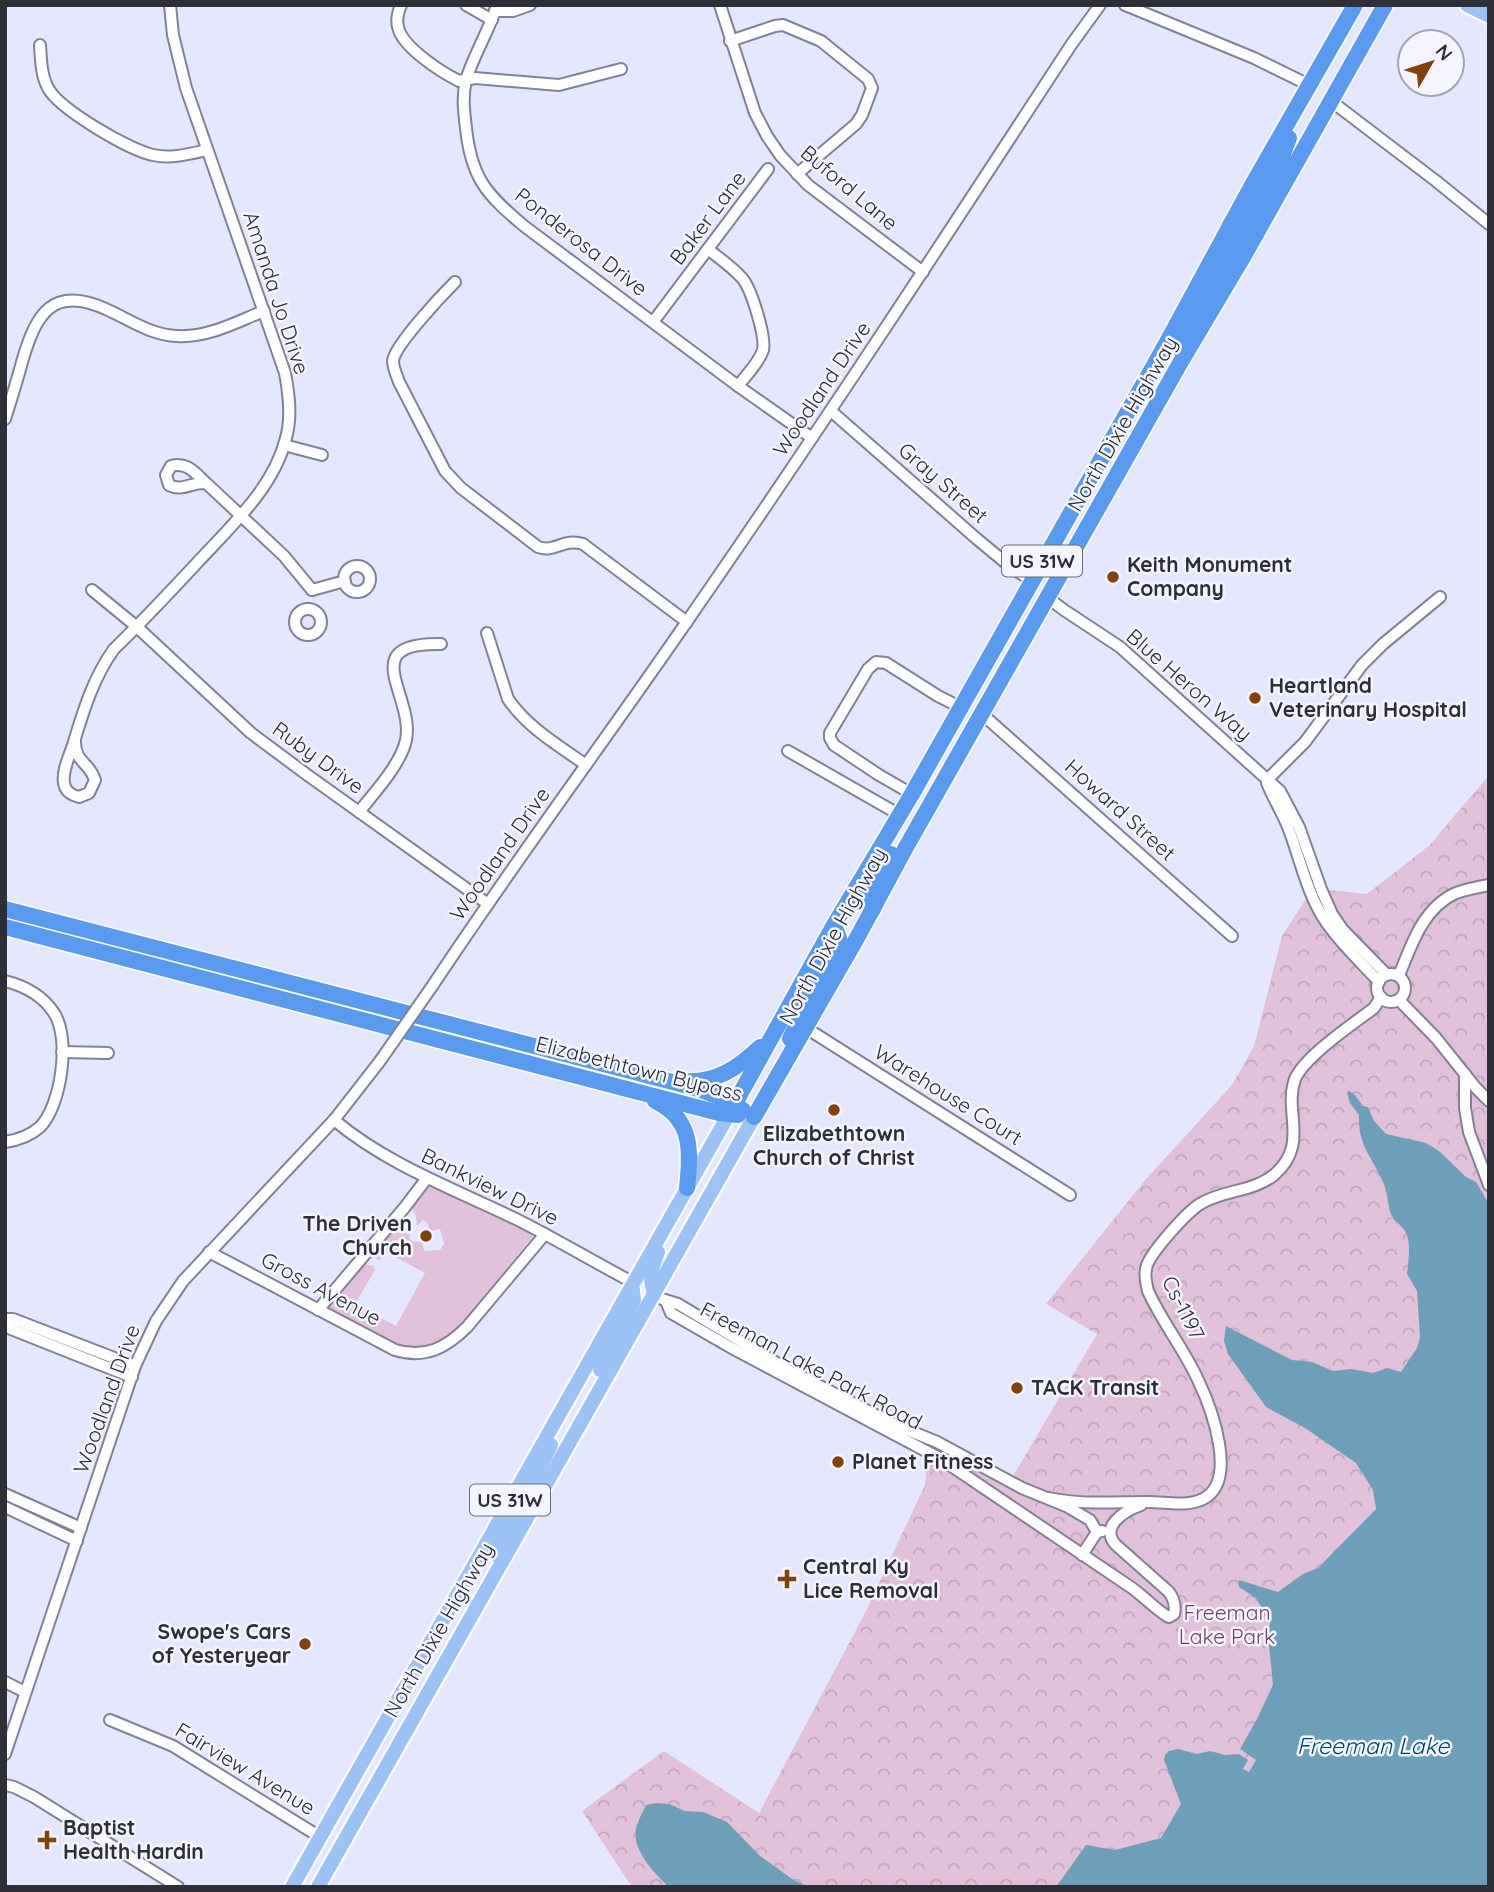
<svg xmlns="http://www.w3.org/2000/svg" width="1494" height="1892" font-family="Quicksand,sans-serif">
<defs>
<pattern id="park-crowns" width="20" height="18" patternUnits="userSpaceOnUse" patternTransform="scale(1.75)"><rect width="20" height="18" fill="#e1c1d9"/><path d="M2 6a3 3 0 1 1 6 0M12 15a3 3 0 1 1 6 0" fill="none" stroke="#c1a6bb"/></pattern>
</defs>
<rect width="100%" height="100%" fill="#e5e7fe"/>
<path fill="#e1c1d9" d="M 428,1186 L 521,1227 L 533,1233 L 533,1236 L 455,1331 C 423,1355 406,1350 372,1333 C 357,1325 342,1317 327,1309 L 325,1307 L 363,1264 L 373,1266 L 375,1270 L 355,1304 L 396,1326 L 425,1273 L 386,1252 L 381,1259 L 378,1260 L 372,1255 L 372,1251 L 390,1231 L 410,1234 L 409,1238 L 414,1242 L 422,1241 L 424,1251 L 440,1250 L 444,1244 L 440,1229 L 429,1231 L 428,1223 L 423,1220 L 417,1226 L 416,1217 L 411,1206 Z"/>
<polygon fill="url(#park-crowns)" points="1489,775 1489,1887 632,1887 582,1811 664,1751 759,1813 865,1613 925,1485 928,1451 937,1442 963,1457 1013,1476 1097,1334 1046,1304 1146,1179 1232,1085 1254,1046 1282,936 1311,891 1321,889 1367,894 1430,845"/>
<g fill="#6da0b8">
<path d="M 1349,1091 L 1355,1095 L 1363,1106 L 1368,1107 L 1374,1121 L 1386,1134 L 1426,1143 L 1439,1151 L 1466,1177 L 1476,1182 L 1489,1204 L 1489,1887 L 1056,1887 L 1086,1845 L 1115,1850 L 1161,1838 L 1181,1804 L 1164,1760 L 1165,1755 L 1169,1751 L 1178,1749 L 1197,1754 L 1210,1751 L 1225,1755 L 1239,1754 L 1248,1760 L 1243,1769 L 1249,1772 L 1256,1760 L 1240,1749 L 1257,1719 L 1273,1685 L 1268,1635 L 1270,1623 L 1256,1598 L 1239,1587 L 1239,1580 L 1278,1592 L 1303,1574 L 1318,1568 L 1376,1509 L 1373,1490 L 1356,1463 L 1305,1428 L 1266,1407 L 1228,1354 L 1224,1341 L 1226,1326 L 1292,1360 L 1312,1362 L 1333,1371 L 1351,1369 L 1373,1373 L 1387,1368 L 1401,1372 L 1417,1348 L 1420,1337 L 1417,1291 L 1407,1274 C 1408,1262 1412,1243 1405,1231 C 1401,1225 1394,1221 1391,1214 C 1387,1203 1388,1192 1383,1182 C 1371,1155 1358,1146 1359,1115 L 1350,1103 L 1347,1092 Z"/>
<path d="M 656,1803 L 669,1804 L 685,1811 L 703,1812 L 727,1822 L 759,1855 L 792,1879 L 809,1887 L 669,1887 C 654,1873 629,1847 637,1825 C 639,1818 643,1812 646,1805 Z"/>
</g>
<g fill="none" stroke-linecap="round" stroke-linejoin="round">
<defs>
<g id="minor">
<path d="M 401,5 C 398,12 396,19 398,27 C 402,47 441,72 459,81 L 475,78 L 559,85 L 621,69"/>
<polyline points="466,5 492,20"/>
<path d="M 497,5 C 489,31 474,54 466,80 C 462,96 464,112 466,128 C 471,178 487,195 524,226 L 738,386 L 812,438"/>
<polyline points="720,5 755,113 767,136 780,155 808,185 923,272"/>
<polyline points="1125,5 1254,58 1309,85"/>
<polyline points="495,11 513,11 530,5"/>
<polyline points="730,41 775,26 783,25 821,41 868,79 872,88 862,115 856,124 797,174"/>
<path d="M 40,45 C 41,59 41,75 48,88 C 59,109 129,150 153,155 C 171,159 189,154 207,150"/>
<polyline points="1331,101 1436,181 1489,224"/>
<path d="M 708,249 C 719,258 732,267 742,278 C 751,288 766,336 763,350 C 759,363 746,375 738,386"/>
<path d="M 455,282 C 442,295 394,346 393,361 C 393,368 397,376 399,382 L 445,471 L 461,488 L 538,547 C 555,553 563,538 583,544 L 687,622"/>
<polyline points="653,322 768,169"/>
<polyline points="831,411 977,539 1012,568 1031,580"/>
<path d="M 5,419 C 11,400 17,381 22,362 C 36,314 52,284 108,310 C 130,320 151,335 177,336 C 208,338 236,322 264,311"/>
<polyline points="284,445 322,455"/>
<path d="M 206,483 C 196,474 187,461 171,466 L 166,475 L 169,485 C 182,492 191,482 206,483 L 284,556 L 312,590"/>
<circle cx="357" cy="579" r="13"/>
<polyline points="92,590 137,627 251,733 306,774 488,904"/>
<polyline points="312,590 345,581"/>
<polyline points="1048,598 1064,610 1120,647 1280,791 1299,827 1321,889 1332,914 1343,930 1387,975"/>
<circle cx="308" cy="622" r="13"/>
<path d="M 487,633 L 508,699 C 528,728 558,745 586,765"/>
<polyline points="982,714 1232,936"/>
<path d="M 75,739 C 74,763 89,761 95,780 L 89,793 L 79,797 C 71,795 65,791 64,783 C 62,771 69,757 73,745 C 83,712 93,678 114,649 C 142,622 169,593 196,564 C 230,527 274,488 286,438 C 292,417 289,394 285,373 L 186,88 L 173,35 L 170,5"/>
<polyline points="788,751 900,815"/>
<polyline points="1267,780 1305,742 1362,665 1383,644 1440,597"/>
<path d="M 1267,783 C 1273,798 1282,812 1288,827 C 1300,858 1307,894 1326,922 C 1341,944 1361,962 1379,982"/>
<polyline points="912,794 879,775 834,745 830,738 830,733 868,669 876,662 886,663 938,696 960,707"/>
<path d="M 359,812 C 374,793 401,764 406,740 C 415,696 354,642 441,644"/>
<circle cx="1391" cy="988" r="14"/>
<path d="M 1397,975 L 1400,973 C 1412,943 1424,907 1456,893 C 1467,889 1478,887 1489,885"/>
<path d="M 5,981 C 25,986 43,996 54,1013 C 71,1039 61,1106 40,1127 C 30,1136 18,1140 5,1142"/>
<path d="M 433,985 C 515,861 604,742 688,620 C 819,431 945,238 1071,45 L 1100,5"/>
<polyline points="1399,1000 1436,1038 1476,1088 1489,1101"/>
<polyline points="806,1028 1070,1195"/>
<polyline points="62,1052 108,1053"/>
<polyline points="1465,1074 1465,1108 1469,1132 1489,1185"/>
<path d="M 334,1120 C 388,1165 454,1189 516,1219 C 556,1239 594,1262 634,1283"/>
<path d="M 209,1252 L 395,1350 C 425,1359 446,1348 467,1327 L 545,1234"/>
<polyline points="662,1299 678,1304 787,1369 893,1424 937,1442 1022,1488 1066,1506 1090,1520 1097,1532"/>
<path d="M 666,1301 L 671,1313 L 730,1347 L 941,1459 L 1132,1588 C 1142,1595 1160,1613 1169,1617 L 1174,1614 C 1176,1606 1174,1599 1169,1592 L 1116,1545 C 1099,1527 1124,1511 1141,1505"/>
<polyline points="318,1310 405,1207 427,1178"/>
<polyline points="5,1319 13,1319 135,1366"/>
<polyline points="5,1325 11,1329 132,1377"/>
<polyline points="5,1494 81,1528"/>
<path d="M 1048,1498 C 1081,1505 1115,1502 1149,1502 C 1166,1502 1187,1507 1203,1499 C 1239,1481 1211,1407 1198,1380 C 1184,1349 1162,1322 1148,1291 C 1146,1282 1144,1274 1147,1265 C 1153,1250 1186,1213 1200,1204 C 1222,1190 1253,1192 1274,1175 C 1310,1144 1283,1112 1295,1079 C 1305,1056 1353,1024 1374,1008 L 1381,997"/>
<polyline points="5,1507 77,1541"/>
<polyline points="1082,1555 1097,1532 1102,1531"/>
<polyline points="5,1682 25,1692"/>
<polyline points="110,1720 173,1746 320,1837"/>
<polyline points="5,1754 135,1366 156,1321 183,1281 334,1120 380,1061"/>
<polyline points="5,1785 14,1787 34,1797 178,1887"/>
</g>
<g id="major">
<polyline points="1467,5 1489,16"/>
<path d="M 654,1293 C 648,1277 652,1268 658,1252"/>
<polyline points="600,1370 634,1300 633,1290"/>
<path d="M 537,1500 C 528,1483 544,1461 551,1445"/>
<polyline points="496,1555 518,1506 517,1490"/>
<polyline points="292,1887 729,1114"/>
<polyline points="318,1887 754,1117"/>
</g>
<g id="highway">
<path d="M 1242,255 C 1239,228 1259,207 1270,184 C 1278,170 1283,153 1289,138"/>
<polyline points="1180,349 1231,249 1233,240 1230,225"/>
<path d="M 5,909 L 646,1075 C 678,1084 716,1091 743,1110"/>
<polyline points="873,909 867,903 867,895 891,854"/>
<polyline points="5,927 719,1113 738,1115"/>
<polyline points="790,1039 818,979 837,946 839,938 834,925"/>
<path d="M 684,1081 C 716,1083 738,1068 760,1047"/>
<path d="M 655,1101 C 693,1119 691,1151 687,1188"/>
<polyline points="729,1114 834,925 912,794 1166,344 1251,187 1355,5"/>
<polyline points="754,1117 857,938 905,849 1179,365 1242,259 1385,5"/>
</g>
</defs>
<use href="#minor" stroke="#818297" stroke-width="14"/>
<use href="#major" stroke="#fff" stroke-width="18"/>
<use href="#highway" stroke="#fff" stroke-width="19"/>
<use href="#minor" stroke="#fff" stroke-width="10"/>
<use href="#major" stroke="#9cc2f6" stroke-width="14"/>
<use href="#highway" stroke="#5a9af0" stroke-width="16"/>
<defs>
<polyline id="minor-bridge" points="380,1061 433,985"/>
</defs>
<use href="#minor-bridge" stroke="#818297" stroke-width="14" stroke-linecap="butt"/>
<use href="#minor-bridge" stroke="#fff" stroke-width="10"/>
</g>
<g fill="#824209" stroke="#f5f5ff" stroke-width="2.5">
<circle cx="1113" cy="577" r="7"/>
<circle cx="1255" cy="698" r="7"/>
<circle cx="834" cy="1110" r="7"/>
<circle cx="426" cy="1236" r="7"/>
<circle cx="1017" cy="1388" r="7"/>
<circle cx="838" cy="1462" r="7"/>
<path d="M783.5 1568.5h7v7h7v7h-7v7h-7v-7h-7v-7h7z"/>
<circle cx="305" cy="1644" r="7"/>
<path d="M43.5 1829.5h7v7h7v7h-7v7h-7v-7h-7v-7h7z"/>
</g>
<g text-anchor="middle" stroke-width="5" stroke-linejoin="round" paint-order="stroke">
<g fill="#f5f5ff" stroke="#696a72" stroke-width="2">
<rect x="1002" y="545.5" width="80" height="31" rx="5"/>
<rect x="470" y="1484.5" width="80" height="31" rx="5"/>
</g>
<g font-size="19" font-weight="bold" fill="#2d2e36">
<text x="1042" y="568">US 31W</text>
<text x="510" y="1507">US 31W</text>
</g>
<g font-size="21" fill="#2d2e36" stroke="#f5f5ff">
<text transform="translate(849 188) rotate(40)" y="7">Buford Lane</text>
<text transform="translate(708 218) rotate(-53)" y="7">Baker Lane</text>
<text transform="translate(581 242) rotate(38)" y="7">Ponderosa Drive</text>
<text transform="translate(276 293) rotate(72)" y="7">Amanda Jo Drive</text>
<text transform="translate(822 389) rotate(-56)" y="7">Woodland Drive</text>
<text transform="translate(1123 424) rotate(-60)" y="7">North Dixie Highway</text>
<text transform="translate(943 483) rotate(41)" y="7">Gray Street</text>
<text transform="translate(1189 685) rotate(41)" y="7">Blue Heron Way</text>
<text transform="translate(318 758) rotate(36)" y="7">Ruby Drive</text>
<text transform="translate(1120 810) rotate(42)" y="7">Howard Street</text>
<text transform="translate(500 854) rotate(-55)" y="7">Woodland Drive</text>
<text transform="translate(833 936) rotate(-61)" y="7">North Dixie Highway</text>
<text transform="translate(639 1069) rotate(14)" y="7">Elizabethtown Bypass</text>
<text transform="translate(948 1095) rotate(32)" y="7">Warehouse Court</text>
<text transform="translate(490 1187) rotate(26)" y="7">Bankview Drive</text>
<text transform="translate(321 1289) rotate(28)" y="7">Gross Avenue</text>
<text transform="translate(1183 1308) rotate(63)" y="7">Cs-1197</text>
<text transform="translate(811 1366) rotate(28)" y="7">Freeman Lake Park Road</text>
<text transform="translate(107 1399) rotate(-70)" y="7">Woodland Drive</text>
<text transform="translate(439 1630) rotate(-60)" y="7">North Dixie Highway</text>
<text transform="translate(245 1769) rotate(31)" y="7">Fairview Avenue</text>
</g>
<g font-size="21" font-weight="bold" fill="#2d2e36" stroke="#f5f5ff" text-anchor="start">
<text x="1127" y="572">Keith Monument<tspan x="1127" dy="24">Company</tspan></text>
<text x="1269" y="693">Heartland<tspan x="1269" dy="24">Veterinary Hospital</tspan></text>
<text x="834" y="1141" text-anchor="middle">Elizabethtown<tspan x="834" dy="24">Church of Christ</tspan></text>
<text x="412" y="1231" text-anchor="end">The Driven<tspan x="412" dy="24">Church</tspan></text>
<text x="1031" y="1395">TACK Transit</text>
<text x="852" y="1469">Planet Fitness</text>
<text x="803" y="1574">Central Ky<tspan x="803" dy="24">Lice Removal</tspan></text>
<text x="291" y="1639" text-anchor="end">Swope's Cars<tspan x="291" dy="24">of Yesteryear</tspan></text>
<text x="63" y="1835">Baptist<tspan x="63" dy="24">Health Hardin</tspan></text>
</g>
<g font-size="21" fill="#733e68" stroke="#f5f5ff">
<text x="1227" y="1620">Freeman<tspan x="1227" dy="24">Lake Park</tspan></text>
</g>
<g font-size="23" font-style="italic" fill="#004761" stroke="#f5f5ff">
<text x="1373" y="1754">Freeman Lake</text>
</g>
</g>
<rect width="1494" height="1892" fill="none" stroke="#2d2e36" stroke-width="14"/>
<g transform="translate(1431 63) rotate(51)"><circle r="33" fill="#f5f5ff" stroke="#a5a5af" stroke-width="2"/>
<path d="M0-5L12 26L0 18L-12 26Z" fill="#824209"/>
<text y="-10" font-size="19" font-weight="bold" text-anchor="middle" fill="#2d2e36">N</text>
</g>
</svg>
